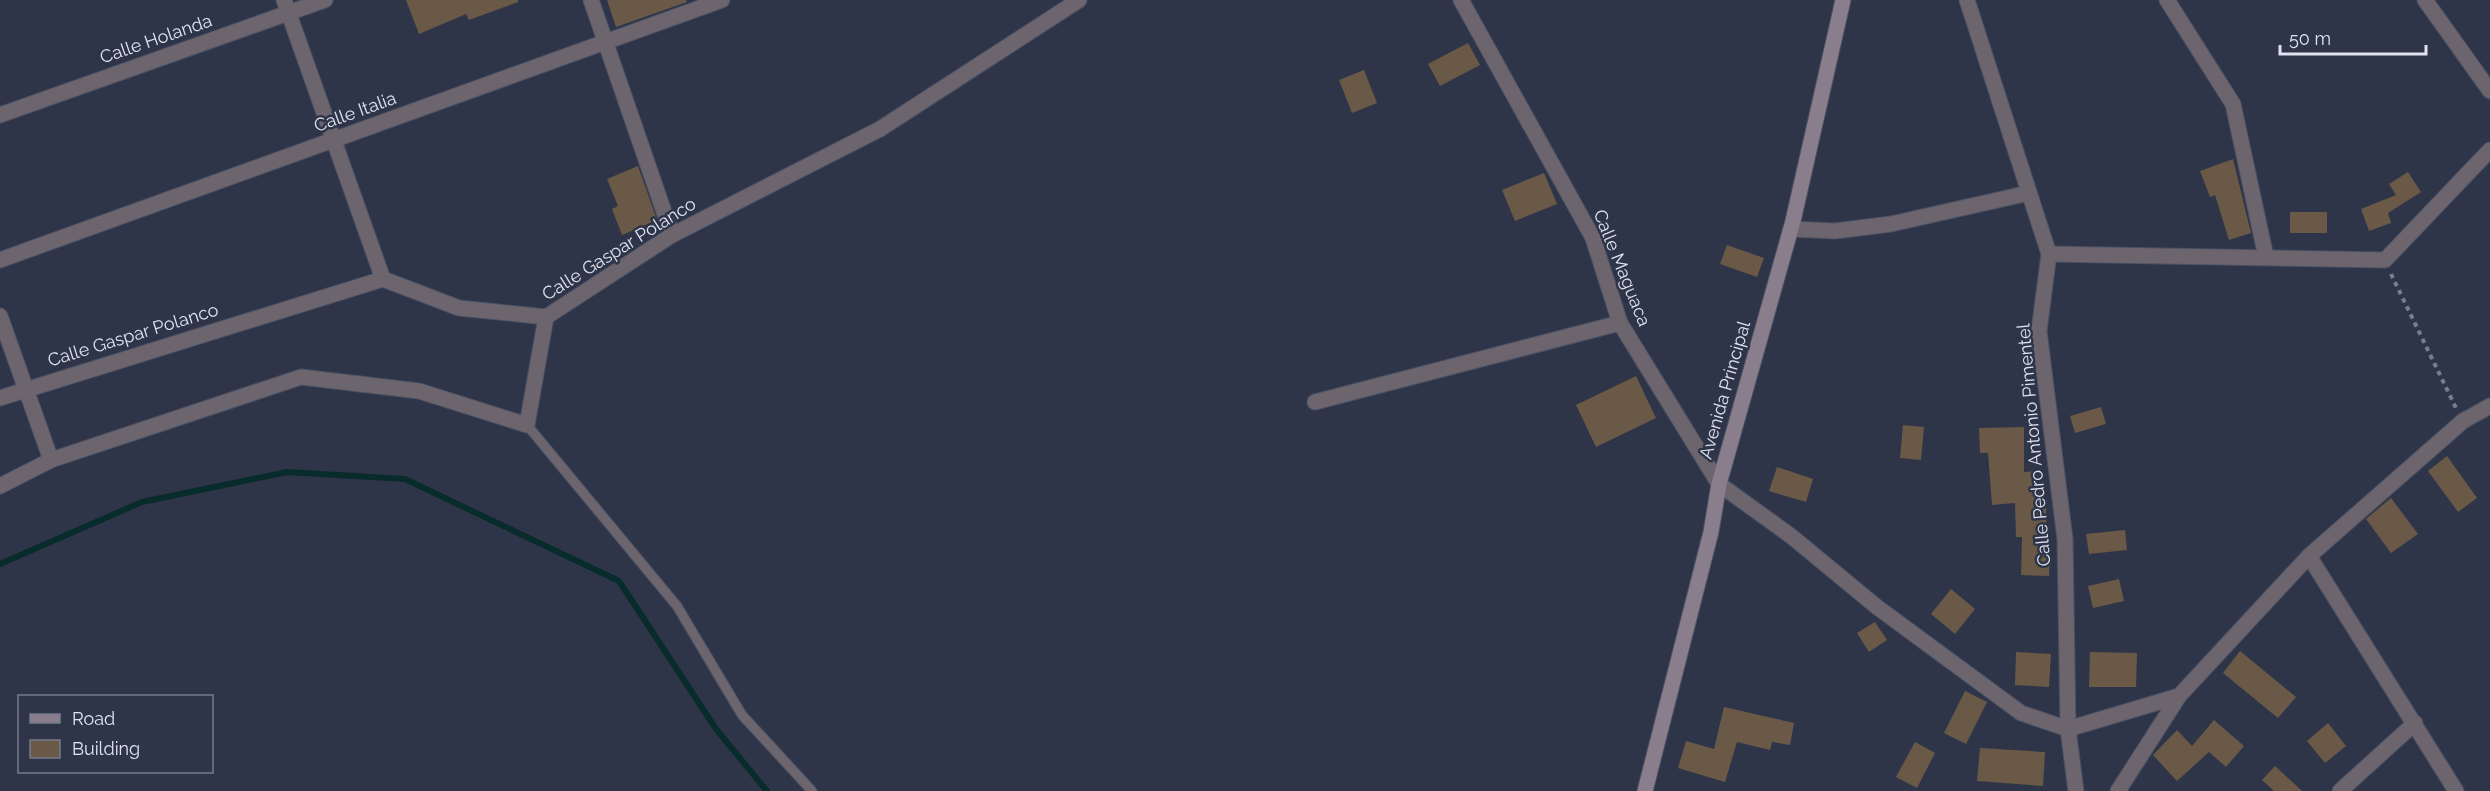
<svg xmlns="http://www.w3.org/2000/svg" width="2490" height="791" font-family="Raleway,sans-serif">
<rect width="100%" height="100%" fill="#2f3549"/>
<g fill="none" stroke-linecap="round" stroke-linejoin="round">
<polyline stroke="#082b2c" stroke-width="6" points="0,564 142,502 287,472 405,479 619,581 716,729 767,791"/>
</g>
<g fill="#6a5947">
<polygon points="406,0 518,0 518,2 469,20 466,14 419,34"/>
<polygon points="607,0 686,0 687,2 616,27"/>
<polygon points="1468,43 1480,65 1440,86 1428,64"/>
<polygon points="1364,70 1377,103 1352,113 1339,80"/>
<polygon points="2233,159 2251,233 2229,240 2215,195 2210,197 2200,171"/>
<polygon points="638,166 657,220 622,235 612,209 618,206 607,179"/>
<polygon points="2408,172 2421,192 2388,213 2391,223 2369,231 2361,209 2396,195 2389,184"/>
<polygon points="1544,173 1557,204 1515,221 1502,190"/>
<rect x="2290" y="212" width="37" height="21"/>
<polygon points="1727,245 1764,258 1757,277 1720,264"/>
<polygon points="1636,376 1656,418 1596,447 1576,405"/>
<polygon points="2101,407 2106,424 2075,433 2070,416"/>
<polygon points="1903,425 1924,427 1921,460 1900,458"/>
<polygon points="2024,427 2024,472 2037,471 2041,509 2046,508 2047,547 2050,547 2049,576 2021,575 2022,537 2016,537 2015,503 1992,505 1988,453 1980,453 1979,428"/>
<polygon points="2447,456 2477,498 2458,512 2428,471"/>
<polygon points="1777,467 1813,479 1806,502 1769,491"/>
<polygon points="2391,498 2418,534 2391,553 2366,519"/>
<polygon points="2125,530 2127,550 2089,554 2086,534"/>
<polygon points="2119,579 2124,601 2093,608 2088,586"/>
<polygon points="1951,589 1975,609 1955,634 1931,614"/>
<polygon points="1875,622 1887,640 1869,652 1857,633"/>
<polygon points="2240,651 2296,697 2278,718 2223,673"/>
<polygon points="2016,652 2051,654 2049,687 2015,685"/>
<polygon points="2090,652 2137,653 2136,687 2089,687"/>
<polygon points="1965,691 1987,702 1966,744 1944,733"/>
<polygon points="1724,707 1794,723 1790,745 1772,742 1770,750 1737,742 1725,782 1678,768 1686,741 1714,749"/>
<polygon points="2214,720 2244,746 2226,767 2209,752 2177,781 2153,755 2177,730 2192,746"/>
<polygon points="2328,723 2346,746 2325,763 2307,741"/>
<polygon points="1915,742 1935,753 1917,788 1896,777"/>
<polygon points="1980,748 2045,752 2043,786 1977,781"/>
<polygon points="2275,766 2302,791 2274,791 2262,780"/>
</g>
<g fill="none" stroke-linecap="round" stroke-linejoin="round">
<defs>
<polyline id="service" points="527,425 677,606 742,715 812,791"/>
<g id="minor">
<polyline points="284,0 383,279"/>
<polyline points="591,0 672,235"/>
<polyline points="1461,0 1593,238 1620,323 1719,484 1791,536 1877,607 2021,713 2068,729 2179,696 2309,556 2463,421 2490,406"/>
<polyline points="1967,0 2049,254 2039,331 2065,539 2068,729 2076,791"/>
<polyline points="2167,0 2233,104 2266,257"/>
<polyline points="0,115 325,0"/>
<polyline points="1791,229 1835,231 1891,224 2029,193"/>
<polyline points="2049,254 2385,260 2490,150"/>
<polyline points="0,260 722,0"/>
<polyline points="0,316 51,460"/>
<polyline points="0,398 383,279 459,308 546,317 672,235 880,129 1079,0"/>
<polyline points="1315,402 1620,323"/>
<polyline points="0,486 51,460 301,377 419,391 527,425 546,317"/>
<polyline points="2309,556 2456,791"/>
<polyline points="2118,791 2179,696"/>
<polyline points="2340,791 2415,723"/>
</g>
<polyline id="tertiary" points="2425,0 2490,91"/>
<polyline id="secondary" points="1645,791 1711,532 1719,484 1793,221 1843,0"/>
</defs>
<use href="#service" stroke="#4b5164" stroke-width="11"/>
<use href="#minor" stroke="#4b5164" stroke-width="17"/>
<use href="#tertiary" stroke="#4b5164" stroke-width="17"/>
<use href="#secondary" stroke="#4b5164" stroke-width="17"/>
<polyline stroke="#797e8f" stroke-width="4" stroke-dasharray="4.5 4.5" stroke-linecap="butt" points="2391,274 2456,408"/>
<use href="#service" stroke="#6c656d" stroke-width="9"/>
<use href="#minor" stroke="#6c656d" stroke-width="15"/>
<use href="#tertiary" stroke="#6c656d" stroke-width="15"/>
<use href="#secondary" stroke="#8a7e8c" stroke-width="15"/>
</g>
<g text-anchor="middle" stroke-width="5" stroke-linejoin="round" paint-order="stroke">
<g font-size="18" fill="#dfe3f0" stroke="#2f3549">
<text transform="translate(156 39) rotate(-19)" y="6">Calle Holanda</text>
<text transform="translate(355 112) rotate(-20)" y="6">Calle Italia</text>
<text transform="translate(619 249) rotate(-32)" y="6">Calle Gaspar Polanco</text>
<text transform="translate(1622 268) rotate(68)" y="6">Calle Maguaca</text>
<text transform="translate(133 335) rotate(-17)" y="6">Calle Gaspar Polanco</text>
<text transform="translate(1725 390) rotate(-74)" y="6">Avenida Principal</text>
<text transform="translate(2034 445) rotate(-95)" y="6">Calle Pedro Antonio Pimentel</text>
</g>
</g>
<rect x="18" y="695" width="195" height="78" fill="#2f3549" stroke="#757b8c" stroke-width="1.5"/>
<rect x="30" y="714" width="30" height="9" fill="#8a7e8c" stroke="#757b8c" stroke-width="1.5"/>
<text x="72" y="725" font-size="18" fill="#dfe3f0">Road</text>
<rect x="30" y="740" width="30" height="18" fill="#6a5947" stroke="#757b8c" stroke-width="1.5"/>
<text x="72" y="755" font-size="18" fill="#dfe3f0">Building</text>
<path d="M2280 45v9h146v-9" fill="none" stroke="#dfe3f0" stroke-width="3"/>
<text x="2289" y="45" font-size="18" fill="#dfe3f0" stroke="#2f3549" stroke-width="4.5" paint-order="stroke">50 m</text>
</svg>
